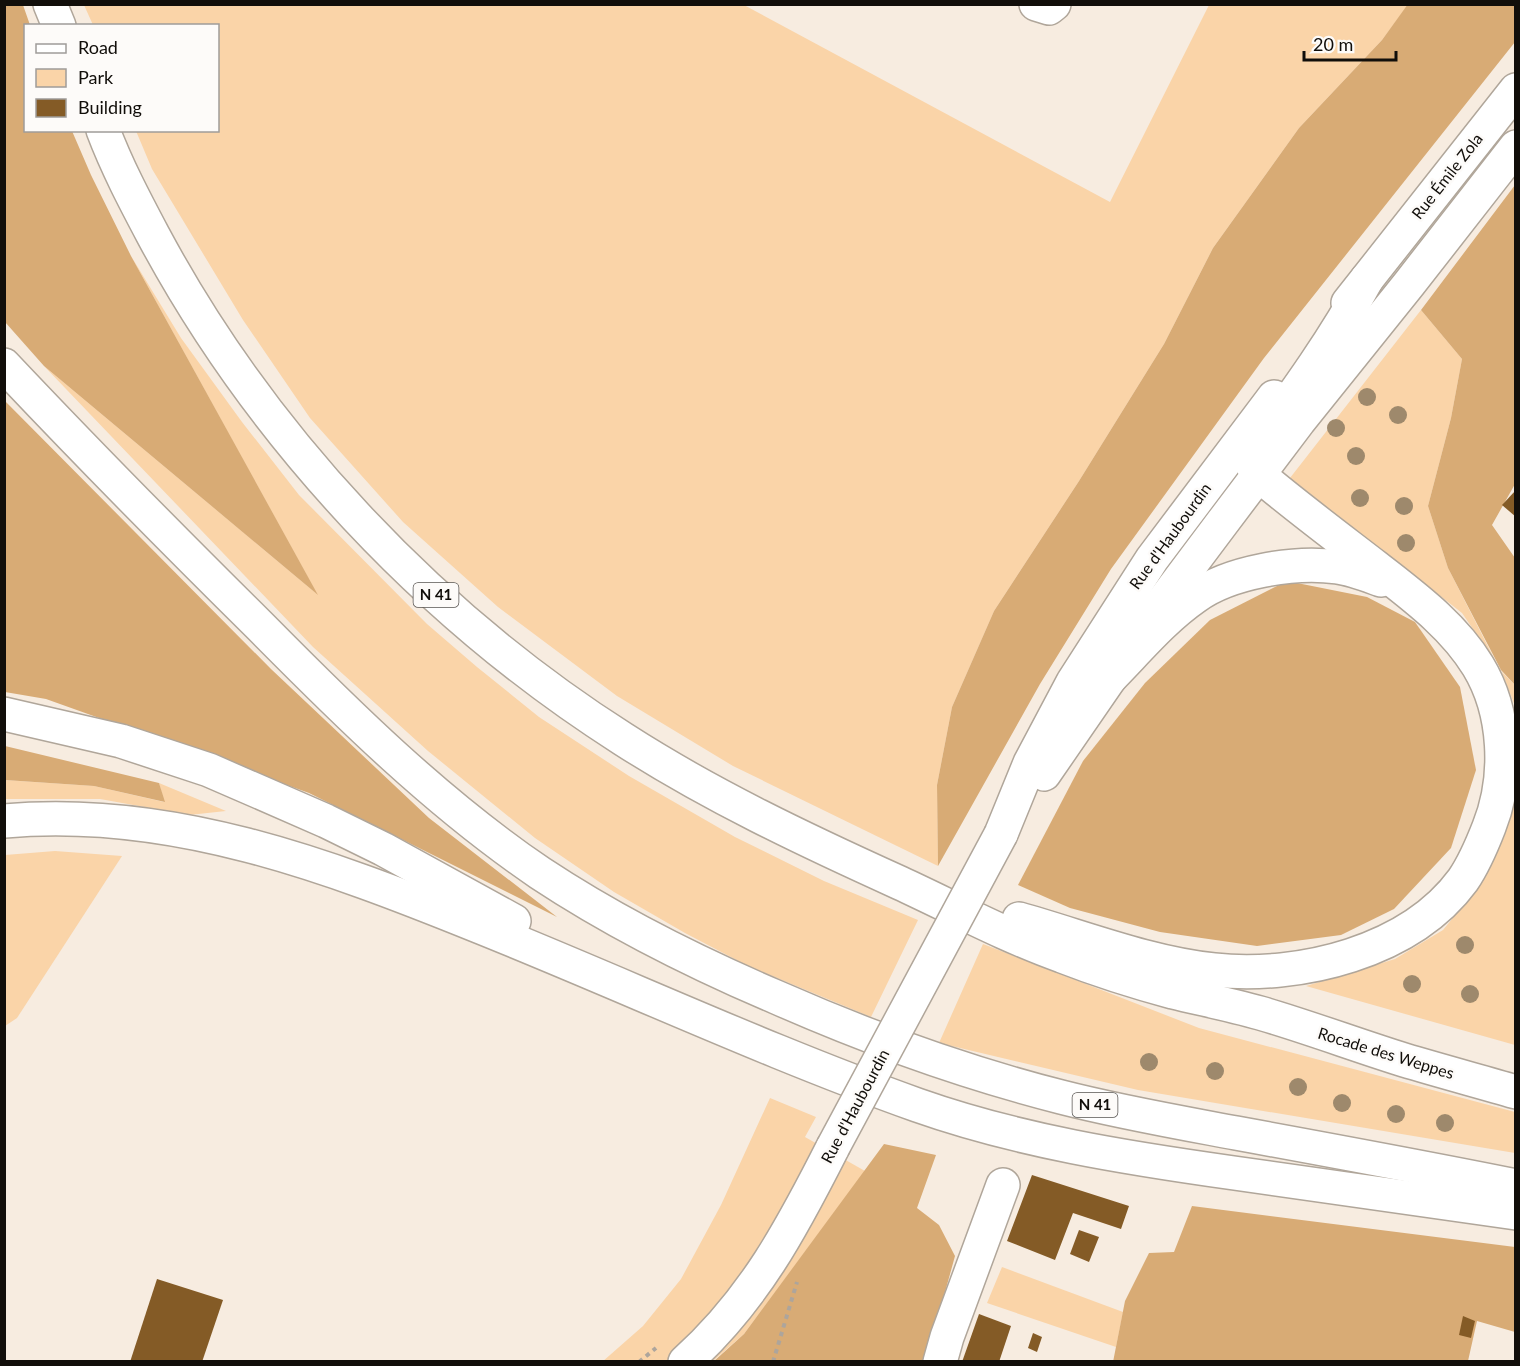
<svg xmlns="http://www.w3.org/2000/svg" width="1520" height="1366" font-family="Lato,sans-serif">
<rect width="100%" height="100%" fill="#f7ece0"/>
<g fill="#fad4a8">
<polygon points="84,5 744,5 1110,202 1209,5 1408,5 1382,40 1299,128 1213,248 1164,344 1079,481 994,611 952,707 937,785 938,866 733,766 617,696 498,607 403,522 310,418 243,320 152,169 136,131 218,130 218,26 93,25"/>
<polygon points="131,256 181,338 242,422 299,495 427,624 477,667 539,717 629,776 735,837 824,881 918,920 871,1017 748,966 685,933 614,892 535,838 428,751 313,647 44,366 317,594"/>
<polygon points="1421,310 1462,359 1451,418 1428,506 1448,568 1500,670 1515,685 1515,706 1501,670 1462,613 1290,478"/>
<polygon points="1515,779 1515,1045 1306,986 1395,959 1443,930 1480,885 1505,835"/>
<polygon points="4,780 94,786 164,802 159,783 226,811 189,815 100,799 5,799"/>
<polygon points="55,851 122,856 17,1018 5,1026 5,855"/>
<polygon points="983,944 1199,1028 1515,1112 1515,1153 1138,1090 939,1043"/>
<polygon points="770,1098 816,1117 805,1137 865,1171 744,1334 713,1361 602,1362 643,1326 681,1279 721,1205"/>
<polygon points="1002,1267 1123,1312 1116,1347 987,1303"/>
</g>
<g fill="#d8ab75">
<polygon points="5,4 23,5 30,25 26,26 26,130 72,131 91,175 131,256 318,595 44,366 5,322"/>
<polygon points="1408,4 1515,5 1515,42 1264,358 1111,569 1040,684 938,866 937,785 952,707 994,611 1079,481 1164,344 1213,248 1299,128 1382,40"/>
<polygon points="1515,185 1515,484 1492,525 1515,558 1515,685 1501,670 1448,568 1428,506 1451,418 1462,359 1421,310"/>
<polygon points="4,400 271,669 429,818 557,917 309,793 46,699 5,692"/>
<polygon points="1287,581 1367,597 1415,622 1460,687 1476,770 1451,848 1394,909 1341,935 1257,946 1160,932 1070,908 1018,885 1083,761 1145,683 1210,620"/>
<polygon points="5,746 159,783 165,802 94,786 5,780"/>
<polygon points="884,1144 936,1155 917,1208 939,1225 955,1256 926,1361 713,1362 744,1334"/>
<polygon points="1192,1206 1515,1247 1515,1332 1477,1321 1468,1361 1113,1362 1125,1301 1149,1253 1174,1252"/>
</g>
<g fill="#845b26">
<polygon points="1516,490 1516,517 1502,505"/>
<polygon points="1032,1175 1129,1206 1121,1229 1073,1213 1055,1260 1007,1241"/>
<polygon points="1079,1230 1099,1237 1089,1262 1070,1254"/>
<polygon points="157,1279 223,1300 202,1362 130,1362"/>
<polygon points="979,1314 1011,1326 999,1362 962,1362"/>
<polygon points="1463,1316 1475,1321 1471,1338 1459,1335"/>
<polygon points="1033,1333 1042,1337 1037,1352 1028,1348"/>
</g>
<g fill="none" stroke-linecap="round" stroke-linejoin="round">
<defs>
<g id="minor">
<polyline points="1036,4 1049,8 1054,4"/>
<polyline points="940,1362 947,1337 1003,1185"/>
</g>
<g id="major">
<polyline points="1348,303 1516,90"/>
<polyline points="1044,774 1159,607 1222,523 1299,421 1409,284 1516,147"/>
<polyline points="1001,834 1030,763 1073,682 1152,559 1274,397"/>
<path d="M 685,1362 C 754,1300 792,1228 833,1147"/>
</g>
<g id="highway">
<polyline points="50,4 59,26"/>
<path d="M 103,130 C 117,167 135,201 153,235 C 261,437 430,616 623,739 C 710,795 805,840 900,883 C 954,908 1006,936 1062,956 C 1098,970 1136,982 1173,992 C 1202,999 1231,1005 1260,1013 C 1308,1027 1356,1045 1404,1060 C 1441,1071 1478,1081 1516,1092"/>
<path d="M 4,365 C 88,454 174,541 260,626 C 347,714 437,803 540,873 C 614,922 694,962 776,997 C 869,1038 963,1072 1061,1097 C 1119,1112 1177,1122 1236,1133 C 1329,1150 1422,1167 1516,1186"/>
<path d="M 1108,680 C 1136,652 1162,620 1195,597 C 1229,572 1295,561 1337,567 C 1352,569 1367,575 1381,580"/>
<polyline points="4,714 121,741 209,770 326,821 383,849 514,921"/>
<path d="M 4,821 C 170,806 327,865 478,926 C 625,985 768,1052 917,1105 C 1019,1141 1127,1158 1234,1173 C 1328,1187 1422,1200 1516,1213"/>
<path d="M 1019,919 C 1083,937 1148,963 1214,970 C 1300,979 1410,952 1463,880 C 1474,864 1482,845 1489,827 C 1509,777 1506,712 1478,666 C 1453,625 1413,596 1376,567 C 1341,540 1305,513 1271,485 C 1254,471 1246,466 1258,444 C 1297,391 1335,338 1367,279"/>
</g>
</defs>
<use href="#minor" stroke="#b0a69a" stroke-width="36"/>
<use href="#major" stroke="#b0a69a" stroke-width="36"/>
<use href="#highway" stroke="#b0a69a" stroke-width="36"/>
<g stroke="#ada59c" stroke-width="4" stroke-dasharray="4.5 4.5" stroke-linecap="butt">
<polyline points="639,1362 656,1348"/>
<polyline points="773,1362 797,1282"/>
</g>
<use href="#minor" stroke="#fff" stroke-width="33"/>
<use href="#major" stroke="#fff" stroke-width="33"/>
<use href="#highway" stroke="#fff" stroke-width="33"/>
<defs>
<polyline id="major-bridge" points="833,1147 1001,834"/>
</defs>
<use href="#major-bridge" stroke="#b0a69a" stroke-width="36" stroke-linecap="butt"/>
<use href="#major-bridge" stroke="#fff" stroke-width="33"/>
</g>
<g fill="#9e896c">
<circle cx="1367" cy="397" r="9"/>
<circle cx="1398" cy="415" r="9"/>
<circle cx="1336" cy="428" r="9"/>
<circle cx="1356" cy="456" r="9"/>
<circle cx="1360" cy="498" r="9"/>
<circle cx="1404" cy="506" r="9"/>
<circle cx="1406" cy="543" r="9"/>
<circle cx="1465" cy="945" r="9"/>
<circle cx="1412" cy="984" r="9"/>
<circle cx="1470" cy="994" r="9"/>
<circle cx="1149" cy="1062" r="9"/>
<circle cx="1215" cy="1071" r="9"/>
<circle cx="1298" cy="1087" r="9"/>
<circle cx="1342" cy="1103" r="9"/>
<circle cx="1396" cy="1114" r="9"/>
<circle cx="1445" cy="1123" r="9"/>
</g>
<g text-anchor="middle" stroke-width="5" stroke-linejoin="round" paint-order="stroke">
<g fill="#fdfbf9" stroke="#585552" stroke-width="1.5">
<rect x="413.5" y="583" width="45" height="24" rx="4.5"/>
<rect x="1072.5" y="1093" width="45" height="24" rx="4.5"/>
</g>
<g font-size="15" font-weight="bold" fill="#110e0a">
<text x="436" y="600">N 41</text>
<text x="1095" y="1110">N 41</text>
</g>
<g font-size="16" fill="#110e0a" stroke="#fdfbf9">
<text transform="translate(1447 176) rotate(-52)" y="6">Rue Émile Zola</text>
<text transform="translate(1170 536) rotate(-54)" y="6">Rue d'Haubourdin</text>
<text transform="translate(1386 1053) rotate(17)" y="6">Rocade des Weppes</text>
<text transform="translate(855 1106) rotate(-62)" y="6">Rue d'Haubourdin</text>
</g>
</g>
<rect width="1520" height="1366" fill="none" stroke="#110e0a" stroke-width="12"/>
<rect x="24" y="24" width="195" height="108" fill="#fdfbf9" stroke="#9f9c99" stroke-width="1.5"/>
<rect x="36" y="44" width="30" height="9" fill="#ffffff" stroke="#9f9c99" stroke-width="1.5"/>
<text x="78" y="54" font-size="18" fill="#110e0a">Road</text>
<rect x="36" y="69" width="30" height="18" fill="#fad4a8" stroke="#9f9c99" stroke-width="1.5"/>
<text x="78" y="84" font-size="18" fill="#110e0a">Park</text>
<rect x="36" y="99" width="30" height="18" fill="#845b26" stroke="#9f9c99" stroke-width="1.5"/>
<text x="78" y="114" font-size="18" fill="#110e0a">Building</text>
<path d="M1304 51v9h92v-9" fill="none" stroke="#110e0a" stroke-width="3"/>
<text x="1313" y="51" font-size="18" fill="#110e0a" stroke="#fdfbf9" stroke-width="4.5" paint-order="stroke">20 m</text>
</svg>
